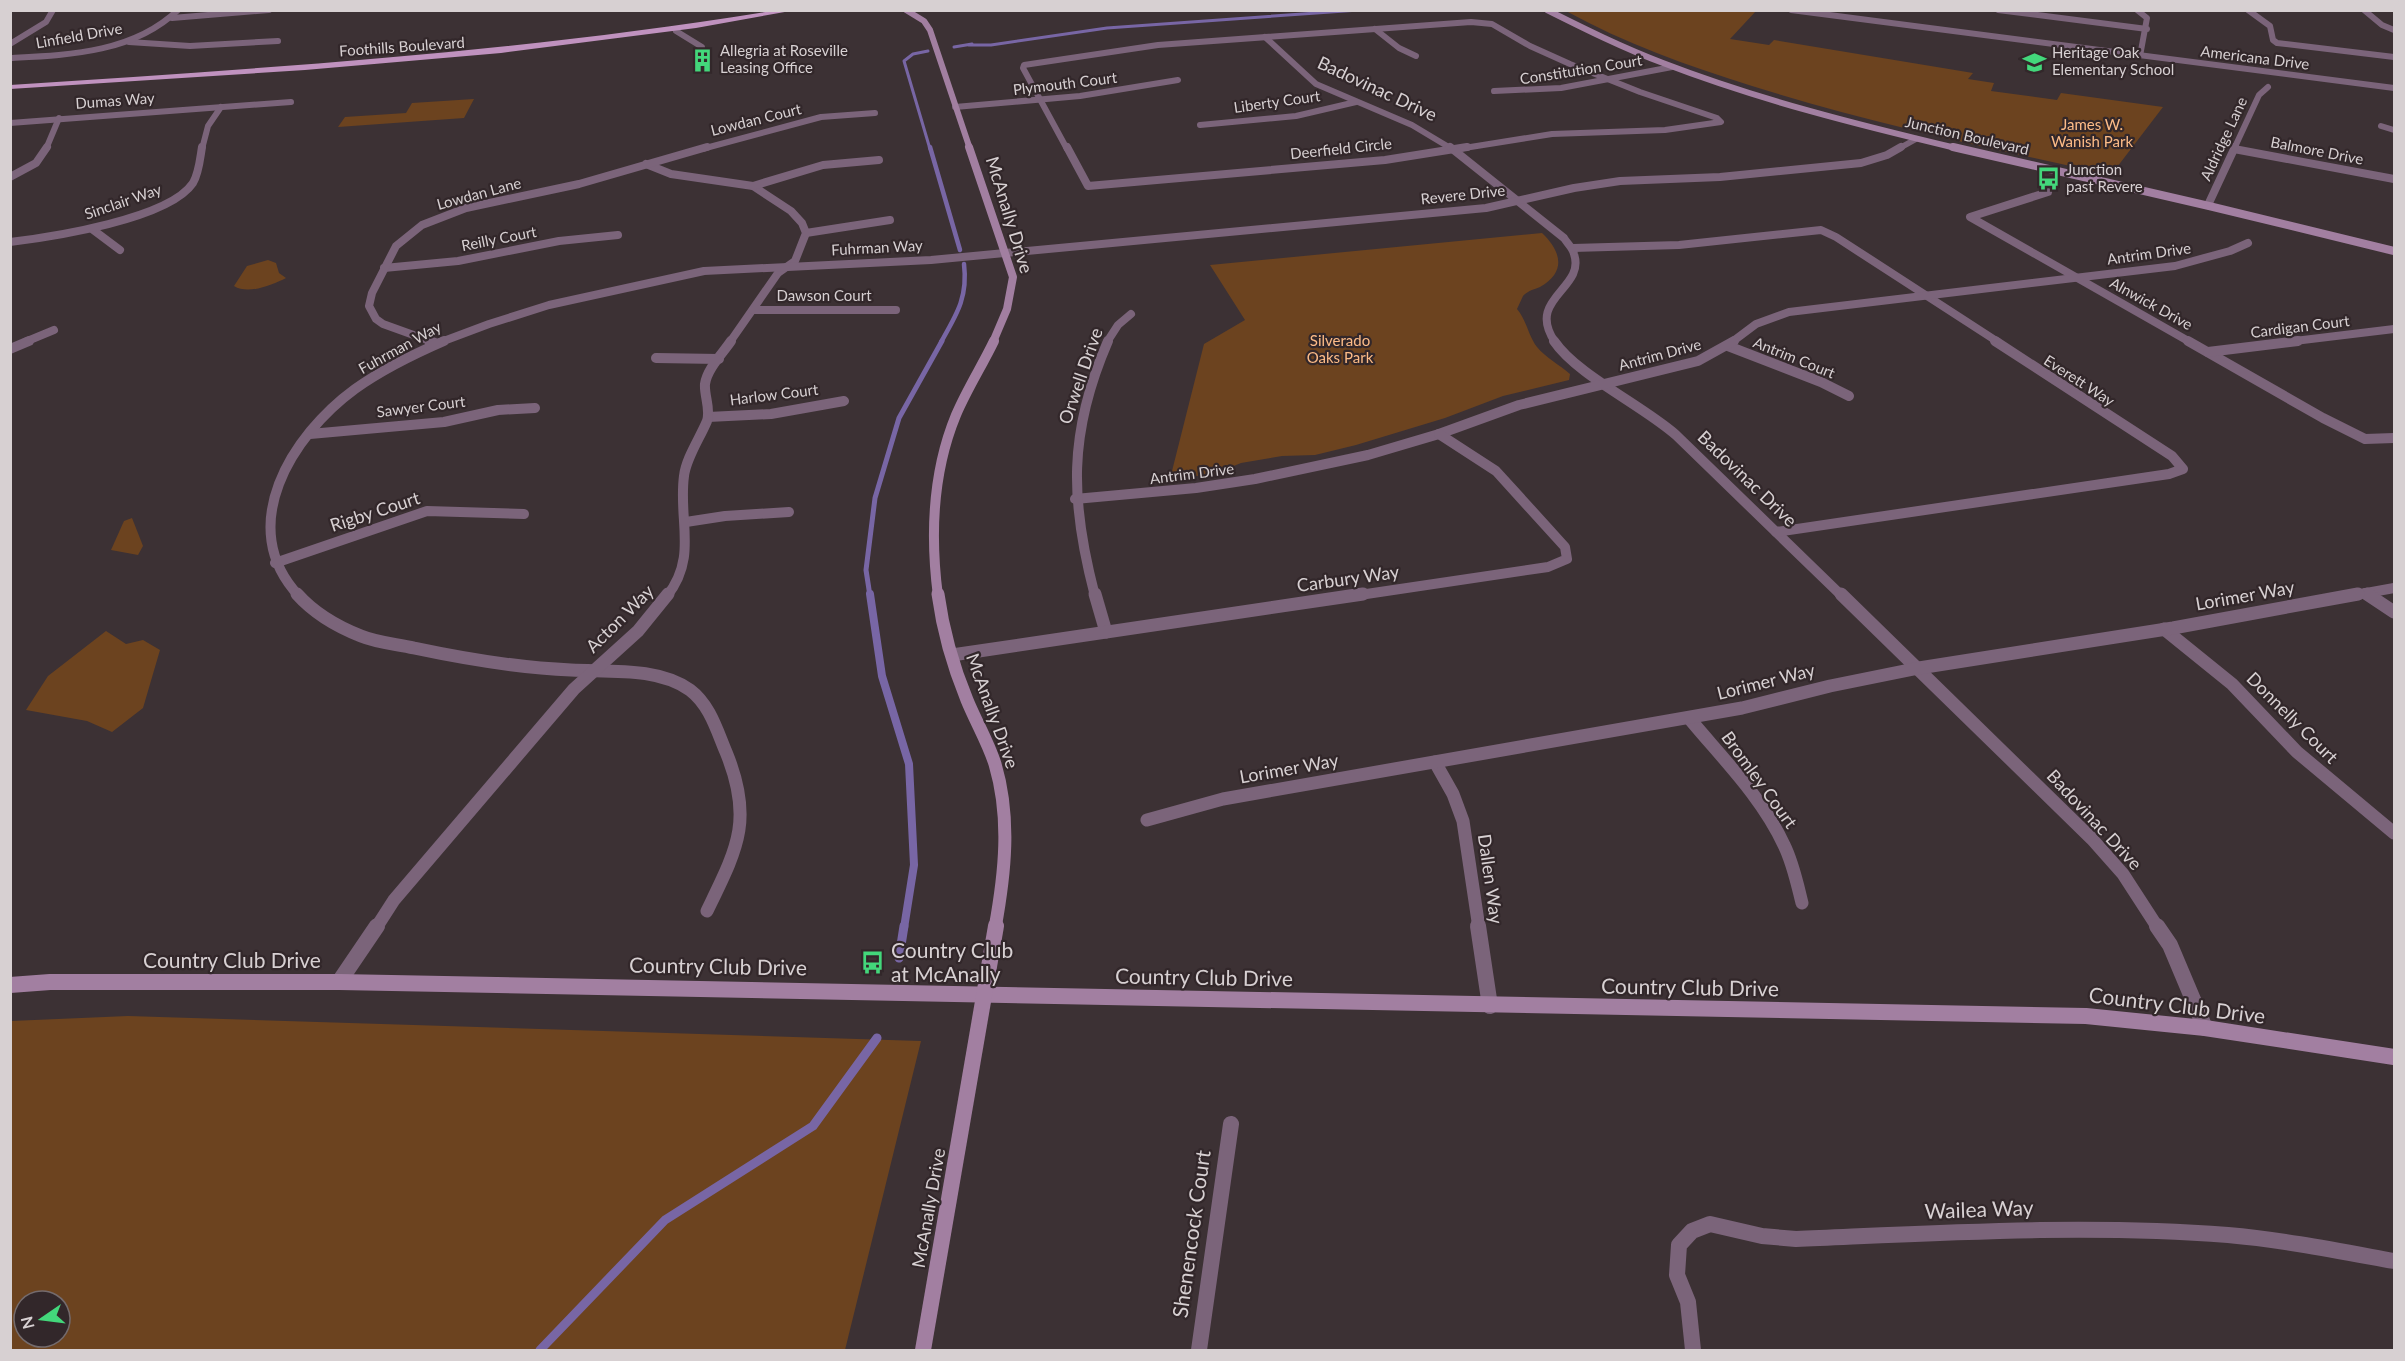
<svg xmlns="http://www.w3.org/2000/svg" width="2405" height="1361" font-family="Lato,sans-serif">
<rect width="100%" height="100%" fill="#3c3134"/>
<g fill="#6c431f" fill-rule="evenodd">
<path d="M 1566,11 L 1756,11 L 1730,39 L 1769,45 L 1774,40 L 1973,73 L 1968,79 L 1994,83 L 1991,91 L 2057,100 L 2061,93 L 2163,107 L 2111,175 C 1990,148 1869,123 1752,86 C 1688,66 1624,43 1566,11 Z"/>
<polygon points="474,99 464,118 338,127 345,117 406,113 412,103"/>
<path d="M 1542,233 C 1561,251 1567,272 1540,287 C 1535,289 1527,291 1523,296 C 1521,300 1519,305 1517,309 C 1527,321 1528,335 1537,347 C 1546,358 1560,365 1570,374 L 1569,380 L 1503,396 L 1445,418 L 1356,445 L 1315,455 L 1282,456 L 1241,463 L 1214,474 L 1170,479 L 1204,344 L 1245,320 L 1210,265 Z"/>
<path d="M 268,260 L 276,263 L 279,273 L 286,278 C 272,285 248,295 234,286 L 247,266 Z"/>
<polygon points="132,518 143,546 138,555 111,550 124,521"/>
<polygon points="106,631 126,644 143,640 160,650 143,708 112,732 87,721 26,710 48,676"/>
<path d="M 128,1016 L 921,1041 L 845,1350 L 11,1350 L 11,1021 ZM 24,1301 L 60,1301 L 60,1337 L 24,1337 Z"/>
</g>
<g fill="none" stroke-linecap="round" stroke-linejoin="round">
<g stroke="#7866a5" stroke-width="3">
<polyline points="969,45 991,45 1107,28 1359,10"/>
<polyline points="954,47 972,44"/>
<polyline points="928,51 913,54 904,61 930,149"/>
</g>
<g stroke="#7866a5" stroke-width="4.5">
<polyline points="930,147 960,250"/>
<path d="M 941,342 C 957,314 968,297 964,264"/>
</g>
<polyline stroke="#7866a5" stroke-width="5" points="870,596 866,570 875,498 899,418 942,341"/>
<polyline stroke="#7866a5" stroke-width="8" points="870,594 882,676 909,764 914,865 904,928"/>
<g stroke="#7866a5" stroke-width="9">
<polyline points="899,958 904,926"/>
<polyline points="540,1350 665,1220 813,1126 877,1038"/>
</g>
<g stroke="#7b647a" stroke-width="6">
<polyline points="1791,10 2394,88"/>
<polyline points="1998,10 2147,29"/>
<polyline points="2137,10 2147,18 2140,56"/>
<polyline points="2248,10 2270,26 2273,40 2277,43 2394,57"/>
<polyline points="2364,10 2382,25 2394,30"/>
<polyline points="172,18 269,10"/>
<polyline points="1375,29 1399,48 1416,56"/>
<polyline points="676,31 702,47 702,51"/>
<polyline points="1265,37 1316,84 1412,125 1452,149"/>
<polyline points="129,42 190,46 278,41"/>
<polyline points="10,44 46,22 53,10"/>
<path d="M 10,58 C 69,55 133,53 178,10"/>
<polyline points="1494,91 1561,88 1672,67"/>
<polyline points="955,107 1080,96 1178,80"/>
<polyline points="10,123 291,102"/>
<polyline points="1200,125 1296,116 1356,102"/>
<polyline points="2381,126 2394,130"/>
<polyline points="46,149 59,118"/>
<polyline points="202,149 208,126 221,107"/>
<polyline points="702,149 821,117 875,113"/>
<polyline points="1067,149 1023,68 1024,65 1158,45 1471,22 1492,24 1530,46 1570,64 1640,92 1717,118 1721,122 1665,130 1552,134 1458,149"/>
<polyline points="1898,149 1916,139"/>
<polyline points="2234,149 2259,95 2268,87"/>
</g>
<g stroke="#7b647a" stroke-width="8">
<polyline points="1067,147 1088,186 1385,160 1467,147"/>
<path d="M 1450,147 L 1564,238 C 1567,243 1573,248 1574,254 C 1586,289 1525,298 1555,342"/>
<polyline points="2234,149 2394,179"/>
<polyline points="646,164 671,174 753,186 791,211 802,223 806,233 795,261 778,273 730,342"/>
<polyline points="10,177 36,163 47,147"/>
<polyline points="753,186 823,165 879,160"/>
<polyline points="2048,192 1970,217 2190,342"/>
<polyline points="2208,205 2235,147"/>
<polyline points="92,229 120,250"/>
<polyline points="806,233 890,220"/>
<path d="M 10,242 C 52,237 169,219 193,183 C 199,173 200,159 202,147"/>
<polyline points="1573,248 1679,245 1821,230 1836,237 1998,342"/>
<polyline points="384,268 458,261 559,241 618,235"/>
<polyline points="753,310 896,310"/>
<polyline points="25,342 54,330"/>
<polyline points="433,342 383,324 376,319 369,306 372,293 396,246 422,225 466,208 579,184 707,147"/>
<polyline points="441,342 489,324 549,305 704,271 931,260 1486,208 1574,188 1620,181 1720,177 1861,163 1887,155 1901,147"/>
<polyline points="1107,342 1118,325 1131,314"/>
<polyline points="1732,342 1756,324 1789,312 2175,266 2230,251 2248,243"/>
<polyline points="2286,342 2394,329"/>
</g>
<g stroke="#7b647a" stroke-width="10">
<polyline points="429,341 435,343"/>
<path d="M 1554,341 C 1577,375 1642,405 1676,435 L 1842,596"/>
<polyline points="2188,341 2323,418 2365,439 2394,438"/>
<polyline points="1728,346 1821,382 1849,396"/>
<polyline points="10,349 29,341"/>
<polyline points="2208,352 2298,341"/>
<polyline points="656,358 719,359"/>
<polyline points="708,417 771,414 844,401"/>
<polyline points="310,434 444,422 498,410 535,408"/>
<polyline points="1075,499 1196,488 1255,479 1368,455 1439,434 1519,405 1698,361 1734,341"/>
<polyline points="686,522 725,516 789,512"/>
<polyline points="1776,532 2169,474 2183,469 2172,456 1995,341"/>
<polyline points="275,563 427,511 524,514"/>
<polyline points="2365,593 2369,596"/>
<path d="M 299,596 C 234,527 292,435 355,389 C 383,369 414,354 444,341"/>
<path d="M 667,596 C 698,557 678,520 684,476 C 686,458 700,438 707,421 C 711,409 704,396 705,384 C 707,369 723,353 731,341"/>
<path d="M 1095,596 C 1070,501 1068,433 1108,341"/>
<polyline points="1353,596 1548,567 1567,559 1565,547 1496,471 1439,434"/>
<polyline points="2350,596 2394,588"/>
</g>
<g stroke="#7b647a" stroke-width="13">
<path d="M 297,594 C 314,613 338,627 361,636 C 378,643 397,644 414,648 C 466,659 519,668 571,670 C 609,672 658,667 690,690 C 710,705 717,731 726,752 C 754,820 737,849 707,911"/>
<polyline points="1095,594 1106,632"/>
<polyline points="1841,594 2092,839 2123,874 2158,928"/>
<polyline points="2367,594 2394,612"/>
<polyline points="2164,629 2232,684 2297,752 2394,833"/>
<polyline points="952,655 1363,594"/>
<path d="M 1689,718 C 1722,758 1762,797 1784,845 C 1793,863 1797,883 1802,903"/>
<polyline points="1435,762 1453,794 1463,821 1479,928"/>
<polyline points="1147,820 1223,799 1742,708 1830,686 1919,668 2173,628 2358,594"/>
<polyline points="376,928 394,900 574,689 638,631 668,594"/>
</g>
<g stroke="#7b647a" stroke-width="16">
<polyline points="1478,926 1490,1006"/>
<polyline points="2157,926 2170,945 2205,1028"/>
<polyline points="339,982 377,926"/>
<polyline points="1199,1350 1231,1124"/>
<path d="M 1693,1350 L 1688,1302 L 1677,1275 L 1679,1245 L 1692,1231 L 1710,1224 L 1762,1236 L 1796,1239 C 1940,1233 2084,1224 2228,1235 C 2284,1240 2339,1251 2394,1261"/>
</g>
<g stroke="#a27fa1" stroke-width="6">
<polyline points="906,10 924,21 930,30 970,149"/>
<path d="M 1547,10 C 1585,29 1623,48 1663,63 C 1759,100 1859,125 1960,149"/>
</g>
<g stroke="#a27fa1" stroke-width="8">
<polyline points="969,147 1013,277 1007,309 993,342"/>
<polyline points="1953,147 2209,206 2394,251"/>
</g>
<path stroke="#a27fa1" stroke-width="10" d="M 938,596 C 930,534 932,473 956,415 C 967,389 982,366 994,341"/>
<path stroke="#a27fa1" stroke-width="13" d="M 938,594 C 943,631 953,666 967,700 C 976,722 988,742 995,764 C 1011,818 1005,873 995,928"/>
<g stroke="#a27fa1" stroke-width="16">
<polyline points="10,985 50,982 339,982 2086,1016 2205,1028 2394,1057"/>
<polyline points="923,1350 996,926"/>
</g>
<path fill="#c092bf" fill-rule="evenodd" d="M 778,10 L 796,10 L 696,28 L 501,53 L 305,70 L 10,89 L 10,85 C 268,68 524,52 778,10 Z"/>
</g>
<defs>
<symbol id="building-bare" viewBox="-9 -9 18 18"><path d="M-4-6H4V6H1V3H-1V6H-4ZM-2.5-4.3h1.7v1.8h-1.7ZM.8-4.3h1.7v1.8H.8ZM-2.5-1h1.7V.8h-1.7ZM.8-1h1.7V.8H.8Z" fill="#43d77b" stroke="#32272a" stroke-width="2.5" paint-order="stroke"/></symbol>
<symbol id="school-bare" viewBox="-9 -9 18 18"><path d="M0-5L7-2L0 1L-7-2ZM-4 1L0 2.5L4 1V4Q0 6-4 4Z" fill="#43d77b" stroke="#32272a" stroke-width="2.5" paint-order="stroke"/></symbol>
<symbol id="bus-bare" viewBox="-9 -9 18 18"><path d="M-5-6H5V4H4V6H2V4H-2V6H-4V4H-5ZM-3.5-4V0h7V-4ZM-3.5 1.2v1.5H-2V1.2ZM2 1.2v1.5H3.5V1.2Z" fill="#43d77b" stroke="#32272a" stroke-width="2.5" paint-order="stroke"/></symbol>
</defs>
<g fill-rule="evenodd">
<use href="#building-bare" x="686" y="44" width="33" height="33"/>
<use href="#school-bare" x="2018" y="46" width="33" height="33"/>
<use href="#bus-bare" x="2032" y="162" width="33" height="33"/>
<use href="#bus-bare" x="856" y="946" width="33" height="33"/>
</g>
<g text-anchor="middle" stroke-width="4.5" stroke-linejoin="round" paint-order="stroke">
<g font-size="15" fill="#d7d0d2" stroke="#32272a">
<text transform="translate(79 36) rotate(-10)" y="5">Linfield Drive</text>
<text transform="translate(402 47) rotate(-4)" y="5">Foothills Boulevard</text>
<text transform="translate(2255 58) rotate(7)" y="5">Americana Drive</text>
<text transform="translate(1581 70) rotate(-9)" y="5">Constitution Court</text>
<text transform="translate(1065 84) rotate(-7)" y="5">Plymouth Court</text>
<text transform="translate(115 101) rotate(-4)" y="5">Dumas Way</text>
<text transform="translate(1277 102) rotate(-8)" y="5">Liberty Court</text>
<text transform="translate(756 120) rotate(-14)" y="5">Lowdan Court</text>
<text transform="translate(1967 136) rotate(13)" y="5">Junction Boulevard</text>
<text transform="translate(2224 139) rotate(-65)" y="5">Aldridge Lane</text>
<text transform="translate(1341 149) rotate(-6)" y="5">Deerfield Circle</text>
<text transform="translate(2317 151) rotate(11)" y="5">Balmore Drive</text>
<text transform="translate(479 194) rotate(-15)" y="5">Lowdan Lane</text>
<text transform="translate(1463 195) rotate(-6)" y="5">Revere Drive</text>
<text transform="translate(123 202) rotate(-19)" y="5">Sinclair Way</text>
<text transform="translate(499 239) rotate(-11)" y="5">Reilly Court</text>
<text transform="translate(877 248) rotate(-3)" y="5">Fuhrman Way</text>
<text transform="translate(2149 254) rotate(-8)" y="5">Antrim Drive</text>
<text x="824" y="301">Dawson Court</text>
<text transform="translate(2151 304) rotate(29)" y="5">Alnwick Drive</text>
<text transform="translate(2300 327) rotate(-7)" y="5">Cardigan Court</text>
<text transform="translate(400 348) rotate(-29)" y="5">Fuhrman Way</text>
<text transform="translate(1660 355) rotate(-15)" y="5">Antrim Drive</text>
<text transform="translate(1794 358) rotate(22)" y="5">Antrim Court</text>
<text transform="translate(2079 381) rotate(33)" y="5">Everett Way</text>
<text transform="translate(774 395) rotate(-7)" y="5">Harlow Court</text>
<text transform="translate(421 407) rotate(-7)" y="5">Sawyer Court</text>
<text transform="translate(1192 474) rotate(-7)" y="5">Antrim Drive</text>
</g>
<g font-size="15" fill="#d7d0d2" stroke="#32272a" text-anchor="start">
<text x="720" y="56">Allegria at Roseville<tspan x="720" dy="17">Leasing Office</tspan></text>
<text x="2052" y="58">Heritage Oak<tspan x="2052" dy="17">Elementary School</tspan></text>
<text x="2066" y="175">Junction<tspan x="2066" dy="17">past Revere</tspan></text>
</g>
<g font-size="15" fill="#fcbb87" stroke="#32272a">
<text x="2092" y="130">James W.<tspan x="2092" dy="17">Wanish Park</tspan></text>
<text x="1340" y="346">Silverado<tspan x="1340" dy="17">Oaks Park</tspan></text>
</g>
<g font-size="18" fill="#d7d0d2" stroke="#32272a">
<text transform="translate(1377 89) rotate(25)" y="6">Badovinac Drive</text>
<text transform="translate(1009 215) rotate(73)" y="6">McAnally Drive</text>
<text transform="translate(1081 376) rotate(-71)" y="6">Orwell Drive</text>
<text transform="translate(1747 479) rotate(44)" y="6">Badovinac Drive</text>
<text transform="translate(375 512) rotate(-18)" y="6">Rigby Court</text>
<text transform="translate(1348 579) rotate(-8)" y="6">Carbury Way</text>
<text transform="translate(2245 596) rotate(-10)" y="6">Lorimer Way</text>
<text transform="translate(620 619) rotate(-45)" y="6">Acton Way</text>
<text transform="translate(1766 682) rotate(-14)" y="6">Lorimer Way</text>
<text transform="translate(992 711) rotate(70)" y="6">McAnally Drive</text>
<text transform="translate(2292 718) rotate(45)" y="6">Donnelly Court</text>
<text transform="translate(1289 769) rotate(-10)" y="6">Lorimer Way</text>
<text transform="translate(1759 780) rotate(54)" y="6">Bromley Court</text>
<text transform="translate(2094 820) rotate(47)" y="6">Badovinac Drive</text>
<text transform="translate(1490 879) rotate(82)" y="6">Dallen Way</text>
<text transform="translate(929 1208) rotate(-80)" y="6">McAnally Drive</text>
</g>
<g font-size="21" fill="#d7d0d2" stroke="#32272a" text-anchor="start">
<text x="891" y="958">Country Club<tspan x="891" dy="24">at McAnally</tspan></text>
</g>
<g font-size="21" fill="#d7d0d2" stroke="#32272a">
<text x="232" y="968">Country Club Drive</text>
<text transform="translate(718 967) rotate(1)" y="7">Country Club Drive</text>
<text transform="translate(1204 978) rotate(1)" y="7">Country Club Drive</text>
<text transform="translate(1690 988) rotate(1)" y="7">Country Club Drive</text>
<text transform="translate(2177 1006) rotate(7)" y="7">Country Club Drive</text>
<text transform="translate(1979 1210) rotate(-2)" y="7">Wailea Way</text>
<text transform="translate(1192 1234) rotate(-82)" y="7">Shenencock Court</text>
</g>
</g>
<rect width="2405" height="1361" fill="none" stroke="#d7d0d2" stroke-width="24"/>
<g transform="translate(42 1319) rotate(256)"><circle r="28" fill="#32272a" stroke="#746b6d" stroke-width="1.5"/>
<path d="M0-4.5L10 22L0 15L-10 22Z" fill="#43d77b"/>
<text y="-9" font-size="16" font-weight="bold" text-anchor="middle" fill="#d7d0d2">N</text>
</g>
</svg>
